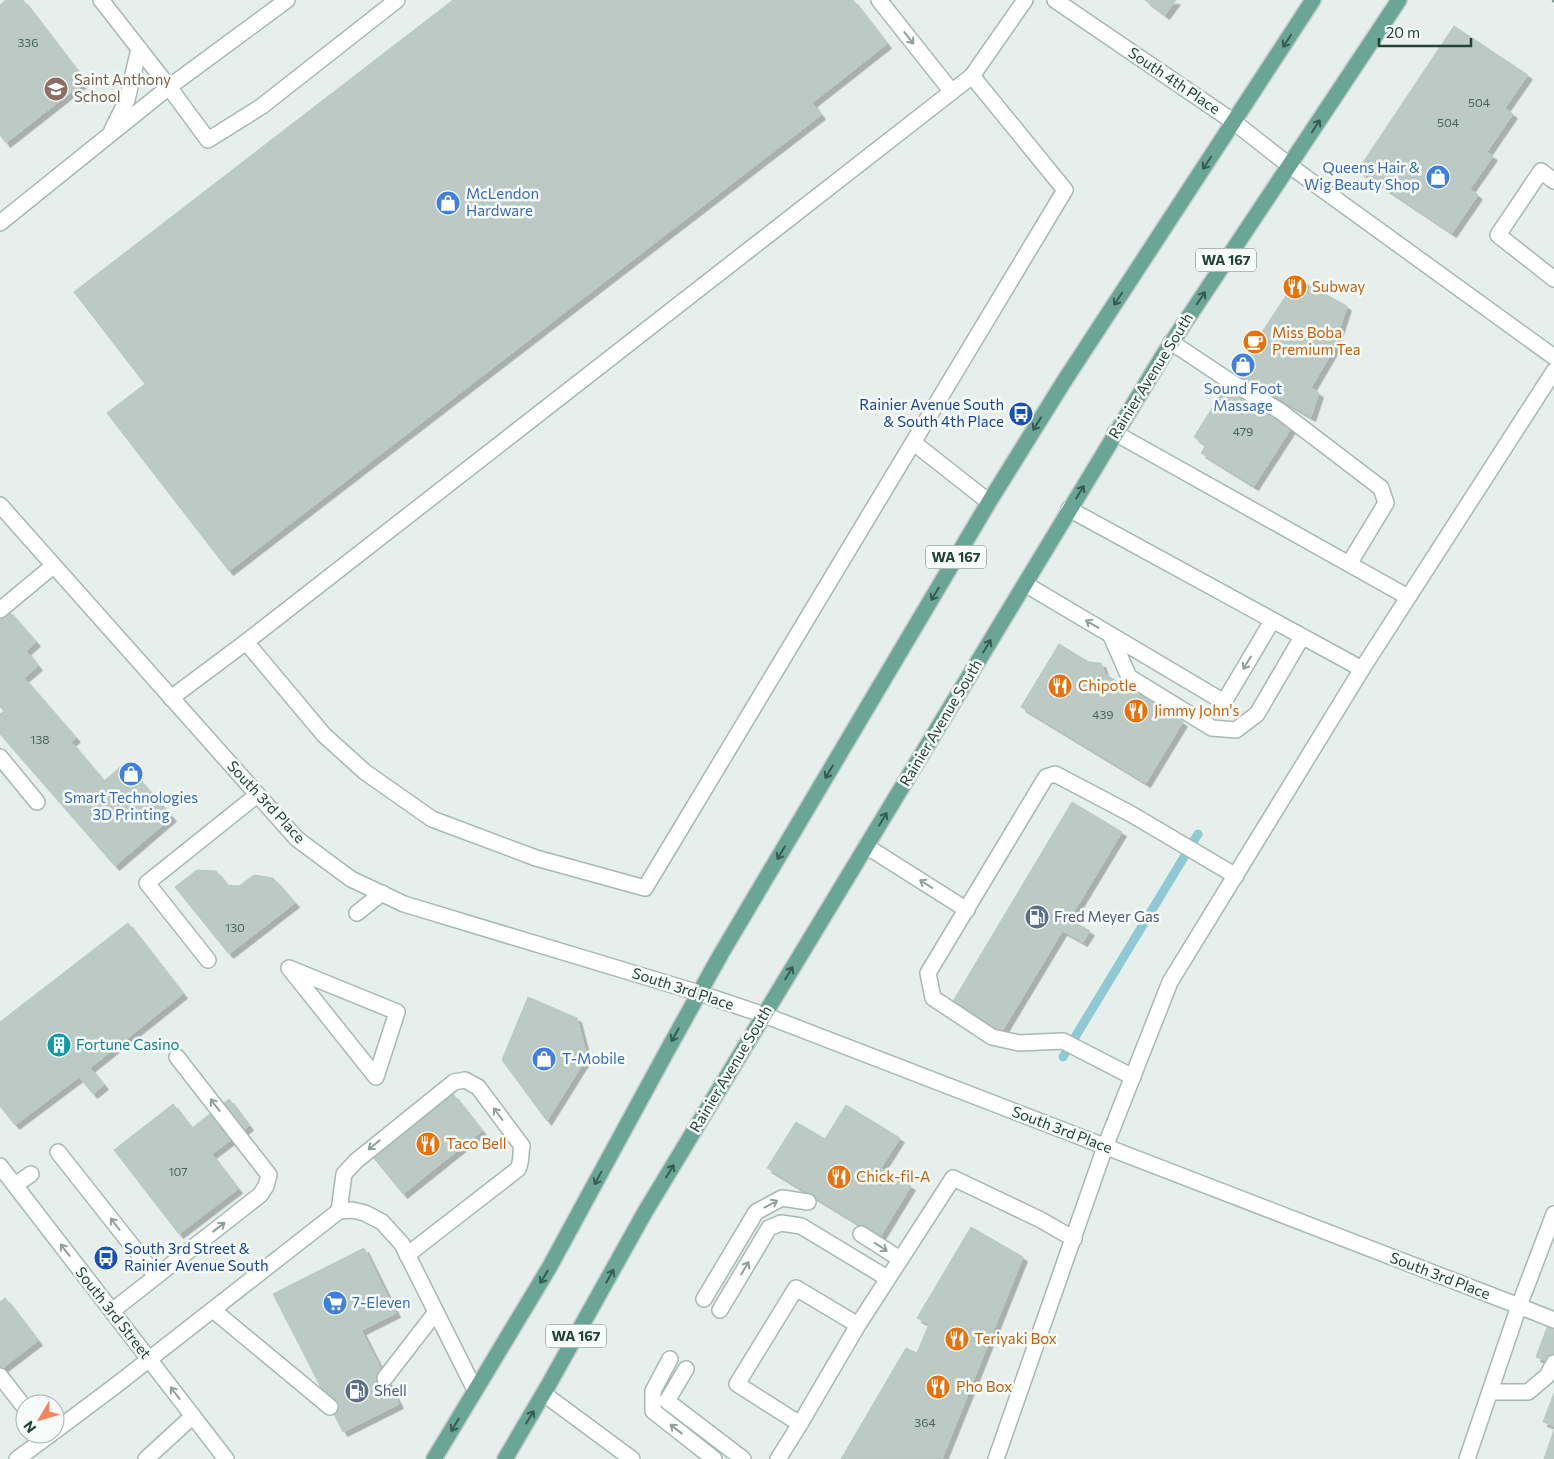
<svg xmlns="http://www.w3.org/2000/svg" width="1554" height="1459" font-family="Commissioner,sans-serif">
<defs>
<filter id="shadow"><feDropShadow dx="4.5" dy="4.5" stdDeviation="0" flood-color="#0004"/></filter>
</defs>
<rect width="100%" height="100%" fill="#e6efeb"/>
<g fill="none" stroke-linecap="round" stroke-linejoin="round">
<polyline stroke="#8ec9d4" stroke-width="9" points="1063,1057 1198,834"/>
</g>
<g fill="#bbcac4" stroke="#b8c9c2" filter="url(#shadow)">
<polygon points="6,0 23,0 85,81 6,143 0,135 0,5"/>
<polygon points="453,0 853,0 887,44 812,103 821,115 229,571 107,413 145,384 74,292"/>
<polygon points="1145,0 1176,0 1165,15"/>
<polygon points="1454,26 1528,75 1505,108 1513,114 1487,152 1493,156 1470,189 1478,195 1452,233 1358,170"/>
<polygon points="1297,279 1347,306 1332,352 1311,388 1319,393 1311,417 1235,373"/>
<polygon points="1226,386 1292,427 1254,486 1201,453 1206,445 1194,437"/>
<polygon points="8,610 36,642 26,651 38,666 24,678 76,738 71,742 104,781 125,763 172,817 115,866 0,734 0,714 4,711 0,707 0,616"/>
<polygon points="1059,644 1089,662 1101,663 1105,674 1139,695 1143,690 1162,702 1159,707 1183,722 1146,783 1021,707"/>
<polygon points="1072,802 1122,832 1001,1033 952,1003"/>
<polygon points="197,870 216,871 227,885 239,886 254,875 273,878 295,903 229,954 175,887"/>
<polygon points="1056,911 1090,931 1083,942 1049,923"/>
<polygon points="128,923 183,994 90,1068 104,1085 93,1094 79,1077 15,1125 0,1106 0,1022"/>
<polygon points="528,997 577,1018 587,1057 547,1121 502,1060"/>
<polygon points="453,1094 482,1131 403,1194 373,1157"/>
<polygon points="229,1099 249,1126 212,1154 192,1128"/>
<polygon points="173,1104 238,1189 179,1234 114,1150"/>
<polygon points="846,1105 900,1138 881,1168 911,1186 880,1237 767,1168 796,1122 825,1139"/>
<polygon points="971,1227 1023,1257 942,1459 841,1459 906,1348 917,1353 929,1324 917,1318"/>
<polygon points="364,1248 396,1313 306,1358 273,1294"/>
<polygon points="5,1298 38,1341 0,1370 0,1302"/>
<polygon points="1554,1309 1554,1364 1536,1357"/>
<polygon points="361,1330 399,1404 343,1432 306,1358"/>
<polygon points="1554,1393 1554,1426 1543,1422"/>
<polygon points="1554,1430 1554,1459 1544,1459"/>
</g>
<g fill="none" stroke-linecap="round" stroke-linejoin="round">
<defs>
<g id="service">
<polyline points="879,0 952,92"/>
<polygon points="972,76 1065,190 645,888 536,858 432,819 365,772 324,735 246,642"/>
<polyline points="972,76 1025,0"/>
<polyline points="169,87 208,140 262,106 397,0"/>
<polyline points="1290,166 1554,357"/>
<polyline points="1554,181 1541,171 1498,235 1554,279"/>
<polyline points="1171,342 1231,382 1280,411 1381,488 1386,503 1349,564"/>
<polyline points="1115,433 1408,597"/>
<polyline points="914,443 989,502"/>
<polyline points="1069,509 1362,669"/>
<polyline points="1025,584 1224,702 1272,621"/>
<polyline points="0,610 53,566"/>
<polyline points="1111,636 1129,677 1212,728 1236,730 1257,714 1302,637"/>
<polyline points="171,698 246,642"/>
<polyline points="0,757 37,802"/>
<polyline points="866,846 967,910"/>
<polyline points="357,913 382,893"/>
<polyline points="208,960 147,883 257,795"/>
<polygon points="289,968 397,1012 376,1077"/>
<polyline points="1133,1077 1063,1041 1019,1043 992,1037 933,998 928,973 1046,777 1055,774 1131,814 1236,876"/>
<polyline points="58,1152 156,1276"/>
<polyline points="15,1185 31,1174"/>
<path d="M 339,1211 L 344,1174 L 356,1161 L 454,1082 L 465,1080 L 478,1087 L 522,1146 C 520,1154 522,1162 518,1169 L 407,1255"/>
<polyline points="861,1234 900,1259"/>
<polyline points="704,1299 756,1212 782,1198 808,1202"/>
<polyline points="1519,1306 1554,1320"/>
<polyline points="213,1310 330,1407"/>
<polyline points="720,1310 769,1228 781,1223 801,1226 887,1278"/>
<polyline points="112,1311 260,1195 266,1186 269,1175 177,1057"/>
<polyline points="858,1325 796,1288 737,1384 800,1424 858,1325 953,1178 1041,1220 1074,1239"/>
<polyline points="670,1359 653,1391 653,1411 714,1459"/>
<polyline points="686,1369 667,1401 743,1459"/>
<polyline points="0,1376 25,1408"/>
<polyline points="385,1378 436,1312"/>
<polyline points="1490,1392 1528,1392 1547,1376 1554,1363"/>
<polyline points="544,1394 632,1459"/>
<polyline points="55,1431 115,1386 339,1211 352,1210 365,1213 382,1222 402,1244 475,1390"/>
<polyline points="17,1459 51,1434"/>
<polyline points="146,1459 193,1416"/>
<polyline points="778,1459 800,1424"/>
<polyline points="996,1459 1105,1147 1170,982 1362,669 1554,371"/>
<polyline points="1467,1459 1519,1306 1554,1214"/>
</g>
<polyline id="minor" points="764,1015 1519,1306"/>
<g id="tertiary">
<polyline points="101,0 169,87"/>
<polyline points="1055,0 1234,122 1290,166"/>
<polyline points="112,130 127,100 139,49"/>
<polyline points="0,223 169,87 287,0"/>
<polyline points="0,505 297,839 351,879 404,904 699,993 764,1015"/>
</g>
<polyline id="secondary" points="0,1166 226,1459"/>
<g id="primary">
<polyline points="434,1459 549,1268 667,1051 721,954 989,502 1063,383 1313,0"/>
<polyline points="505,1459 549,1384 645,1212 1164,354 1399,0"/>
</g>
</defs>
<use href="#service" stroke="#a8b8b2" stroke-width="18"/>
<use href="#minor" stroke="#a8b8b2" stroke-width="18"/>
<use href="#tertiary" stroke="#a8b8b2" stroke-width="18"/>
<use href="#secondary" stroke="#a4bbb3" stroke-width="18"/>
<use href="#primary" stroke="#c2cac8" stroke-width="18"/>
<use href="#service" stroke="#fff" stroke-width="15"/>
<use href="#minor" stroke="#fff" stroke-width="15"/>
<use href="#tertiary" stroke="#fff" stroke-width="15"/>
<use href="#secondary" stroke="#fff" stroke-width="15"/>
<use href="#primary" stroke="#6aa596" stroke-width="15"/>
<polyline stroke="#5f7d75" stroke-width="4" stroke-dasharray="10 5" stroke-linecap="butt" points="1553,0 1554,1"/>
</g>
<defs><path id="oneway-shaft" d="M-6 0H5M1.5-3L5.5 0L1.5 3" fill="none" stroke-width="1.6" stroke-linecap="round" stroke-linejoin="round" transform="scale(1.25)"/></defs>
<g stroke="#92a09c">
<use href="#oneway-shaft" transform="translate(909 38) rotate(52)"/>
<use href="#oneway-shaft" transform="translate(1092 624) rotate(-149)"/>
<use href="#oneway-shaft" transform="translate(1247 663) rotate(121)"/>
<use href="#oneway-shaft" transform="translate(926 884) rotate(-148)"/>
<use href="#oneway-shaft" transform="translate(215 1105) rotate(-128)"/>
<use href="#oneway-shaft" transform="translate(498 1114) rotate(-127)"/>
<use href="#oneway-shaft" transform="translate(374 1145) rotate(141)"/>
<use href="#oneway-shaft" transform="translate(771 1204) rotate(-28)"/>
<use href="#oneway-shaft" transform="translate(115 1224) rotate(-128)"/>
<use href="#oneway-shaft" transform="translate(219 1227) rotate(-38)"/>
<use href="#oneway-shaft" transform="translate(881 1247) rotate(33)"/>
<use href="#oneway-shaft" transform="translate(65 1250) rotate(-128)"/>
<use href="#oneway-shaft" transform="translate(745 1268) rotate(-59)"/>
<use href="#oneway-shaft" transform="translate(175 1393) rotate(-128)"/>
<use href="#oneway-shaft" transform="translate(676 1429) rotate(-142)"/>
</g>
<g stroke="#365b51">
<use href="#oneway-shaft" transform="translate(1287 41) rotate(123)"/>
<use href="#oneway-shaft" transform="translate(1316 126) rotate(-57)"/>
<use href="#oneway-shaft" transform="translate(1207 163) rotate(124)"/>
<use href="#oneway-shaft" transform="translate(1201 298) rotate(-56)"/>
<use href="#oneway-shaft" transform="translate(1118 299) rotate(123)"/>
<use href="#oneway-shaft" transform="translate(1037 424) rotate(122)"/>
<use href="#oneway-shaft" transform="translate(1080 492) rotate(-59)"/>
<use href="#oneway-shaft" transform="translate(935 594) rotate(121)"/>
<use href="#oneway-shaft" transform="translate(987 646) rotate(-59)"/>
<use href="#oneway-shaft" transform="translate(829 772) rotate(121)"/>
<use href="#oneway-shaft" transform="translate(883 819) rotate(-59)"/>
<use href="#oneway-shaft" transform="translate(781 853) rotate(121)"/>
<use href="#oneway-shaft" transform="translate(789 973) rotate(-59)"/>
<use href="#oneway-shaft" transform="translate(675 1035) rotate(119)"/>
<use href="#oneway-shaft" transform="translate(670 1171) rotate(-59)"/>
<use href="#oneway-shaft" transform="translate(598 1178) rotate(118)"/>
<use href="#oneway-shaft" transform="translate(610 1276) rotate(-61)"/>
<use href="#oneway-shaft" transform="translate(544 1277) rotate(121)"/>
<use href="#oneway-shaft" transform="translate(530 1417) rotate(-59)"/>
<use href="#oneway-shaft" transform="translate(455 1425) rotate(121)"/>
</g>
<defs>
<symbol id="school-disc" viewBox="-11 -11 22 22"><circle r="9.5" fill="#8d6e63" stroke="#f7fbf9"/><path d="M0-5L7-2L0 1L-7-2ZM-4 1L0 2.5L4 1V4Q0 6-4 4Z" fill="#fff"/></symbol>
<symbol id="shop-disc" viewBox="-11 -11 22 22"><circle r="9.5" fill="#3f7fe0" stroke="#f7fbf9"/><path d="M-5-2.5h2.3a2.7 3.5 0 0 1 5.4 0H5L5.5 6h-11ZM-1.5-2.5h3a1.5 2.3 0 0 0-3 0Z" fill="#fff"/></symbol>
<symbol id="restaurant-disc" viewBox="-11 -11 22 22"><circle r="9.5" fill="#e8710a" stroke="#f7fbf9"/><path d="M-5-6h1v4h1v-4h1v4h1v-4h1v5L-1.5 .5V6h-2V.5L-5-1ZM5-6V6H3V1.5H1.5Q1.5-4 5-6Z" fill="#fff"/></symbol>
<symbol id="cafe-disc" viewBox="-11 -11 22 22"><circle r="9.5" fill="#e8710a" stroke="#f7fbf9"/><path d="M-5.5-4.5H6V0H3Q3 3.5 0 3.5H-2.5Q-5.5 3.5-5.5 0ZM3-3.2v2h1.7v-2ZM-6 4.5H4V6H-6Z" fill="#fff"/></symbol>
<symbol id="bus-disc" viewBox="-11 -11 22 22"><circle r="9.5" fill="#1a4fb4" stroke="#f7fbf9"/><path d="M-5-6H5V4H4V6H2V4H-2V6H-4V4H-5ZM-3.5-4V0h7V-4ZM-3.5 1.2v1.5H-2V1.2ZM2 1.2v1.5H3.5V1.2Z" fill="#fff"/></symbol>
<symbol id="fuel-disc" viewBox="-11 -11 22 22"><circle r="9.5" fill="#5c6f8a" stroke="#f7fbf9"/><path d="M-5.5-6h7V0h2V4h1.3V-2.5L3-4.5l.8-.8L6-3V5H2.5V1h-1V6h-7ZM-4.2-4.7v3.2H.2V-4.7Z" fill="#fff"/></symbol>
<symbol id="building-disc" viewBox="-11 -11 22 22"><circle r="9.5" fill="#0f9aa8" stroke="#f7fbf9"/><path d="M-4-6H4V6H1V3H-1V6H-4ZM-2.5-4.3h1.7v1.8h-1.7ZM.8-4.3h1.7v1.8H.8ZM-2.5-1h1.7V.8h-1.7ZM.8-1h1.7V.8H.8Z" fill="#fff"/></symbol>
<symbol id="supermarket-disc" viewBox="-11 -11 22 22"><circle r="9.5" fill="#3f7fe0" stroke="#f7fbf9"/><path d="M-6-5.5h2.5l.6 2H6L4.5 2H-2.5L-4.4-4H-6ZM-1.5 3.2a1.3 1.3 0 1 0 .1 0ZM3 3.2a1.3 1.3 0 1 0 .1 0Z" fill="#fff"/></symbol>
</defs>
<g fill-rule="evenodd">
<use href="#school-disc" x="42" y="75" width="28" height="28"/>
<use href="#shop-disc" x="1424" y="163" width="28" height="28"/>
<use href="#shop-disc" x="434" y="189" width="28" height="28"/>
<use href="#restaurant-disc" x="1281" y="273" width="28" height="28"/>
<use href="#cafe-disc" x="1241" y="328" width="28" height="28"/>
<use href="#shop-disc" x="1229" y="351" width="28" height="28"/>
<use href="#bus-disc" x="1007" y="400" width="28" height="28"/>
<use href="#restaurant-disc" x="1046" y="672" width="28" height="28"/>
<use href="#restaurant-disc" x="1122" y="697" width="28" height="28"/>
<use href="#shop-disc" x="117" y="760" width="28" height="28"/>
<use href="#fuel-disc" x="1023" y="903" width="28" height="28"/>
<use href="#building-disc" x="45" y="1031" width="28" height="28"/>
<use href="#shop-disc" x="530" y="1045" width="28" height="28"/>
<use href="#restaurant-disc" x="414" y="1130" width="28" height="28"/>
<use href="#restaurant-disc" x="825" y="1163" width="28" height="28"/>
<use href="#bus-disc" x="92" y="1244" width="28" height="28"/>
<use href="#supermarket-disc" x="321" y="1289" width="28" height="28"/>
<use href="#restaurant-disc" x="943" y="1325" width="28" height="28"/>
<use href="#restaurant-disc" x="924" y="1373" width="28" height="28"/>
<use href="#fuel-disc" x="343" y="1377" width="28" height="28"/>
</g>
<g text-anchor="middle" stroke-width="5" stroke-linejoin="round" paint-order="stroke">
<g font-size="12" fill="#4a645c">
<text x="28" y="47">336</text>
<text x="1479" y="107">504</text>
<text x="1448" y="127">504</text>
<text x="1243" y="436">479</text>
<text x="1103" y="719">439</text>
<text x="40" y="744">138</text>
<text x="235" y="932">130</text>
<text x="178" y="1176">107</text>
<text x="925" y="1427">364</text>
</g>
<g fill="#f7fbf9" stroke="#637a73" stroke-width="1">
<rect x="1196" y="248.5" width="60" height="23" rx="4"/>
<rect x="926" y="545.5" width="60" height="23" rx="4"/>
<rect x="546" y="1324.5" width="60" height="23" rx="4"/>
</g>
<g font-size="14" font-weight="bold" fill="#24423a">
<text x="1226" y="265">WA 167</text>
<text x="956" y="562">WA 167</text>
<text x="576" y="1341">WA 167</text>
</g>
<g font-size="15" fill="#785e54" stroke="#f7fbf9" text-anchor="start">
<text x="74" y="85">Saint Anthony<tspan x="74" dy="17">School</tspan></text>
</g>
<g font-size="15" fill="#24423a" stroke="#f7fbf9">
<text transform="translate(1174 81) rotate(34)" y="5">South 4th Place</text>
<text transform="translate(1151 376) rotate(-58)" y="5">Rainier Avenue South</text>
<text transform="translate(941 723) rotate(-59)" y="5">Rainier Avenue South</text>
<text transform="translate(266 802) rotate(47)" y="5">South 3rd Place</text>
<text transform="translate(683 989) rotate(18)" y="5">South 3rd Place</text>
<text transform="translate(731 1069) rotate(-59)" y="5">Rainier Avenue South</text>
<text transform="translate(1062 1130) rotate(21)" y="5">South 3rd Place</text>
<text transform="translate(1440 1276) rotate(21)" y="5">South 3rd Place</text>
<text transform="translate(113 1313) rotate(52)" y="5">South 3rd Street</text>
</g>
<g font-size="15" fill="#366cbe" stroke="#f7fbf9" text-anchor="start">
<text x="1420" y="173" text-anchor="end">Queens Hair &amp;<tspan x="1420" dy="17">Wig Beauty Shop</tspan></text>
<text x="466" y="199">McLendon<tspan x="466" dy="17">Hardware</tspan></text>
<text x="1243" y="394" text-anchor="middle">Sound Foot<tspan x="1243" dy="17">Massage</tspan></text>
<text x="131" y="803" text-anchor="middle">Smart Technologies<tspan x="131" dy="17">3D Printing</tspan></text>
<text x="562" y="1064">T-Mobile</text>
<text x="352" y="1308">7-Eleven</text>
</g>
<g font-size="15" fill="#c56008" stroke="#f7fbf9" text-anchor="start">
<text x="1312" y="292">Subway</text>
<text x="1272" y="338">Miss Boba<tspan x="1272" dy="17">Premium Tea</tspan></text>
<text x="1078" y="691">Chipotle</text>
<text x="1154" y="716">Jimmy John's</text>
<text x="446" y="1149">Taco Bell</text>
<text x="856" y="1182">Chick-fil-A</text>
<text x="974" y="1344">Teriyaki Box</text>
<text x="956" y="1392">Pho Box</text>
</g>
<g font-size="15" fill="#164399" stroke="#f7fbf9" text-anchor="end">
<text x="1004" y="410">Rainier Avenue South<tspan x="1004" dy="17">&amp; South 4th Place</tspan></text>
<text x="124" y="1254" text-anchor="start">South 3rd Street &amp;<tspan x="124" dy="17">Rainier Avenue South</tspan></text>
</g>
<g font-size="15" fill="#4e5e75" stroke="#f7fbf9" text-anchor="start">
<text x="1054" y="922">Fred Meyer Gas</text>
<text x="374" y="1396">Shell</text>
</g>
<g font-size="15" fill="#0d838f" stroke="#f7fbf9" text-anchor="start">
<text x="76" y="1050">Fortune Casino</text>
</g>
</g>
<g transform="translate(40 1419) rotate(232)"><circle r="24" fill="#f7fbf9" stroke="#a3b1ad"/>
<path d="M0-4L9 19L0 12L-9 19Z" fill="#f4845f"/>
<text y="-8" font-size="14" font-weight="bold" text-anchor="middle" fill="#24423a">N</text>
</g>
<path d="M1379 38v8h92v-8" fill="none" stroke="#24423a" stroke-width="2.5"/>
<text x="1386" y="38" font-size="15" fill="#24423a" stroke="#f7fbf9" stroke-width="4" paint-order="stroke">20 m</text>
</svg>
